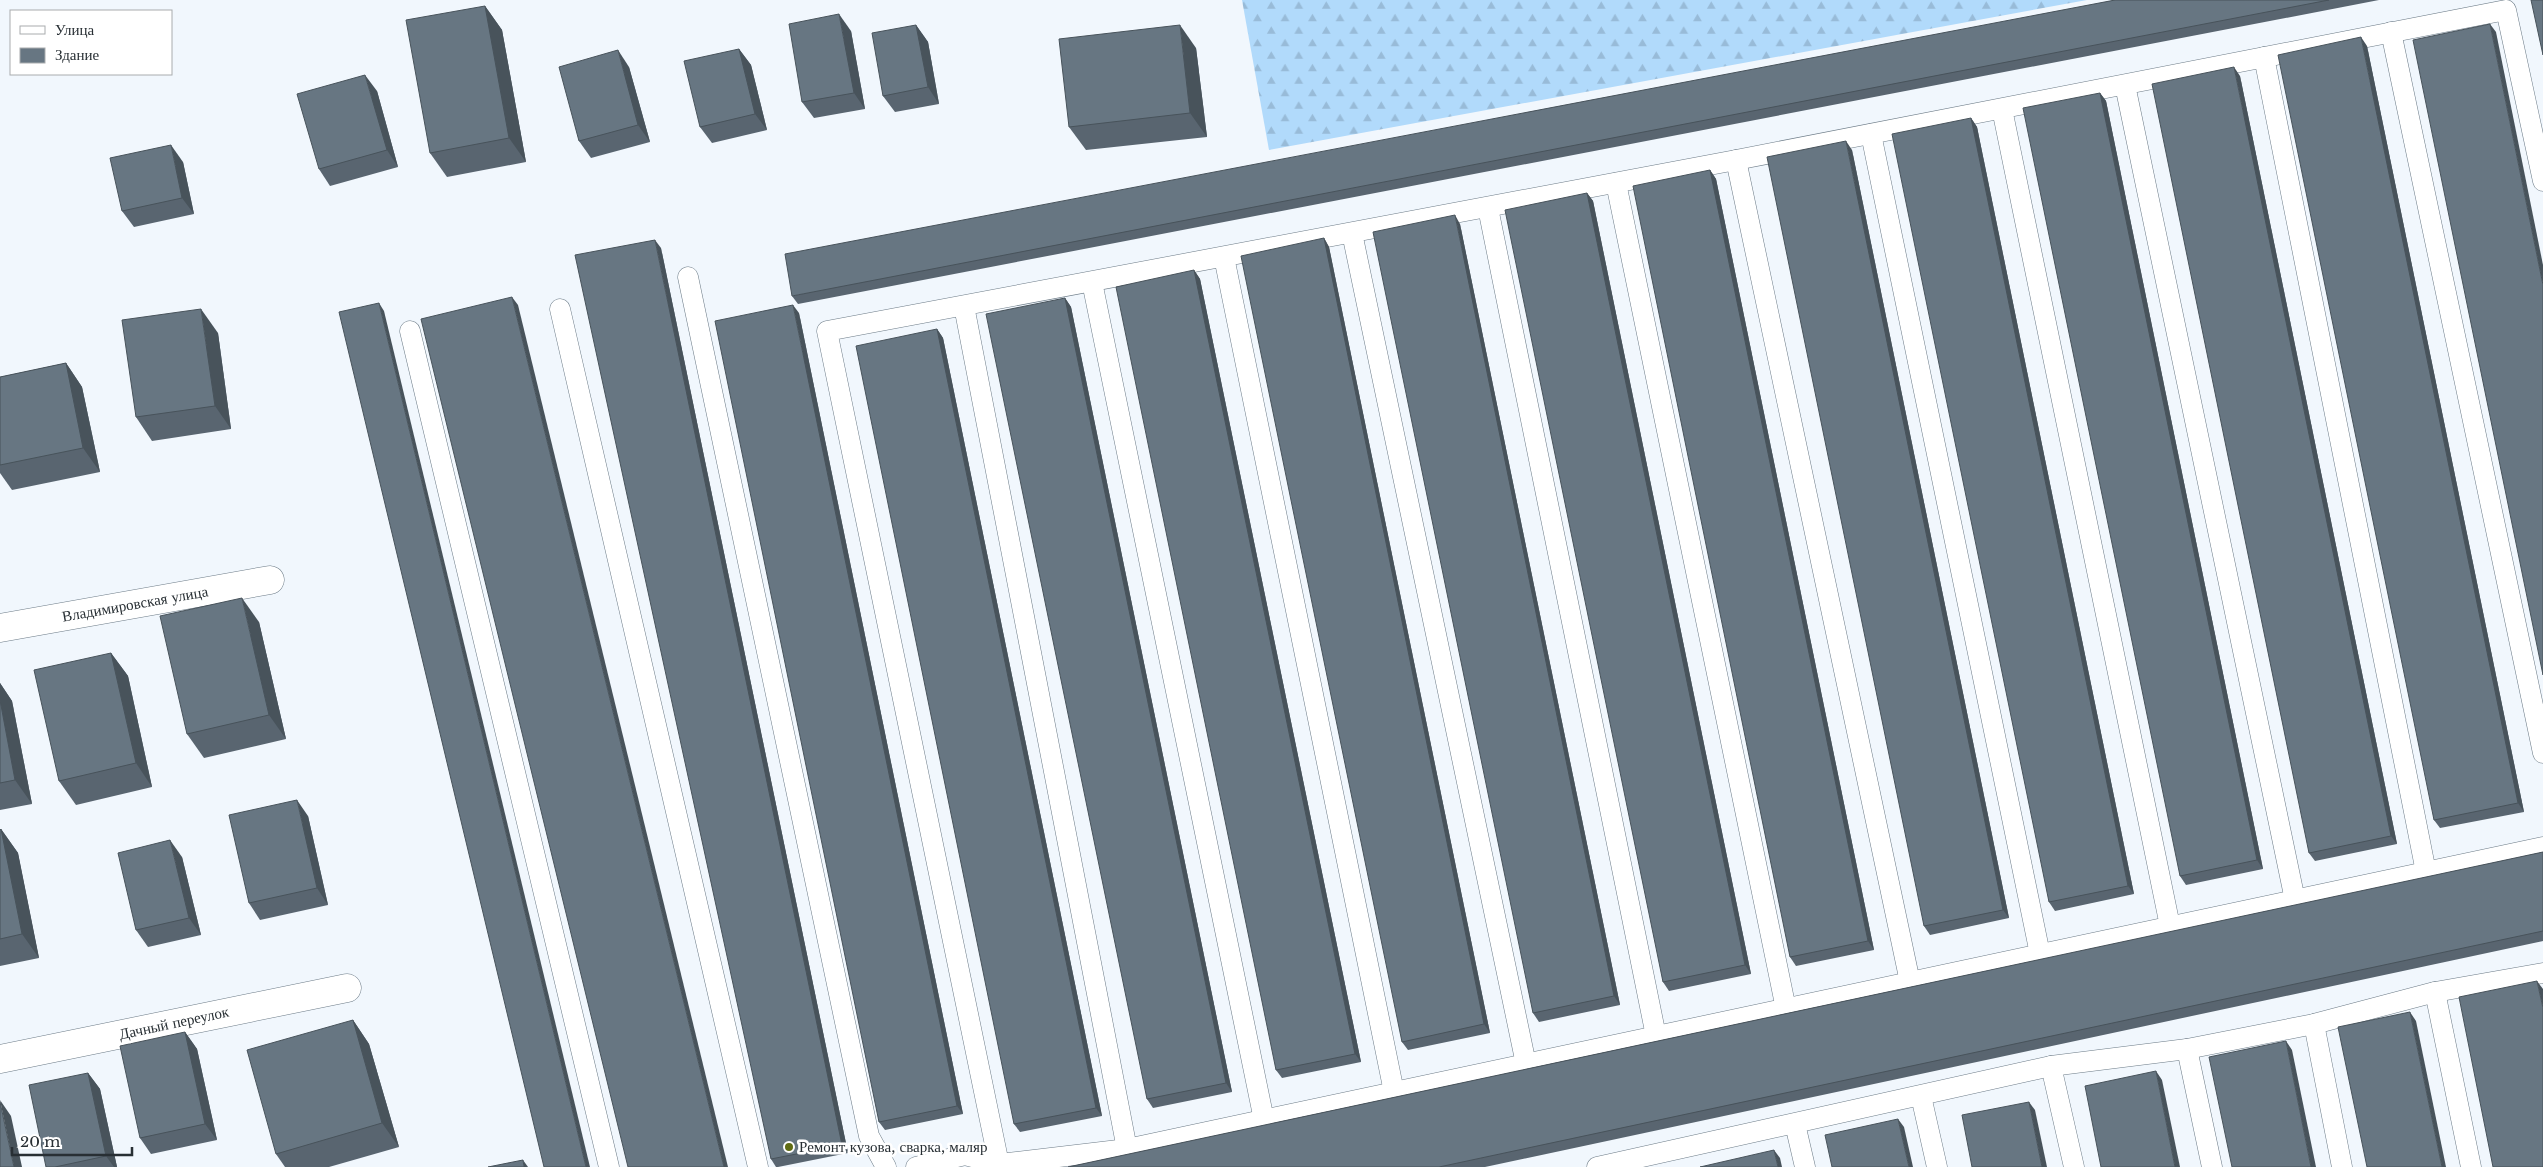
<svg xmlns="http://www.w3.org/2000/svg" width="2543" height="1167" font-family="'Libre Baskerville',serif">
<defs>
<pattern id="forest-firs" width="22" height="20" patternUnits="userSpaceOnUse" patternTransform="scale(1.25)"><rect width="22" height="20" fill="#b1dafb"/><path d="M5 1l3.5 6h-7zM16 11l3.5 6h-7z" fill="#98bbd8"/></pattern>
</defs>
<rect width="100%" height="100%" fill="#f1f7fd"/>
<polygon fill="url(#forest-firs)" points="1242,0 2087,0 1269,150"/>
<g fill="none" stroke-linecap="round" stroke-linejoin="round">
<defs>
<g id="lane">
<polyline points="2391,32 2543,753"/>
<polyline points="2264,57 2426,872"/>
<polyline points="2125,85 2295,900"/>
<polyline points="2002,109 2170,926"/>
<polyline points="1871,134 2040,954"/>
<polyline points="1736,160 1910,982"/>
<polyline points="1616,183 1786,1009"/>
<polyline points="1488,208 1656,1036"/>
<polyline points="1352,233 1526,1064"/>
<polyline points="1224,257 1394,1092"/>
<polyline points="688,277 869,1136 886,1167"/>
<polyline points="1092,282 1264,1120"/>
<polyline points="964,306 1127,1149"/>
<polyline points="560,309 758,1167"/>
<polyline points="410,331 609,1167"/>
<polyline points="2435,992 2471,1167"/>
<polyline points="2314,1024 2342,1167"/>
<polyline points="2187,1049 2212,1167"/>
<polyline points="2051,1066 2074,1167"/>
<polyline points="1921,1096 1937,1167"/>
<polyline points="1795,1124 1805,1167"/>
<polyline points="999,1164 827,331 1736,160 2506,10 2543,181"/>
<polyline points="916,1167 965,1155 999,1164 1127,1149 2543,847"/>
<polyline points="1597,1167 2051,1066 2187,1049 2314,1024 2435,992 2543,973"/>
</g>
<g id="street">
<polyline points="0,628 270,580"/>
<polyline points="0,1059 347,988"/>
</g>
</defs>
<use href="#lane" stroke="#6c7b87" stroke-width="21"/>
<use href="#street" stroke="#6c7b87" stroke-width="29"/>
<use href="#lane" stroke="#fff" stroke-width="20"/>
<use href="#street" stroke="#fff" stroke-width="28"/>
</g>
<g fill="#596570">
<polygon points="2115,0 2379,0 798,304 792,296"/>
<polygon points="485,6 502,30 526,162 447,177 430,153"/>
<polygon points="916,25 928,42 939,104 895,112 883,96"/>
<polygon points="851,31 865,109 814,118 802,102"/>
<polygon points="2367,46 2524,812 2440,828 2434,820"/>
<polygon points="1196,48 1207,137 1086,150 1069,127"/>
<polygon points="739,49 751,65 767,130 712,143 700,127"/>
<polygon points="629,67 650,142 591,158 579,141"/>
<polygon points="2240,76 2397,844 2315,861 2309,853"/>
<polygon points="377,91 398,167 330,186 319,169"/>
<polygon points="2100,93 2106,101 2263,869 2186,885 2180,876"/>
<polygon points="1971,118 1977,127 2134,894 2055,911 2049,902"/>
<polygon points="1852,150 2009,918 1930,935 1924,926"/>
<polygon points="183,162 194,214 134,227 122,211"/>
<polygon points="1710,170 1716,179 1874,950 1796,966 1790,957"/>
<polygon points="1587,193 1593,201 1751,974 1669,991 1663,982"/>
<polygon points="1460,224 1620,1005 1539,1022 1533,1013"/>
<polygon points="1324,238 1329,247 1490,1033 1408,1050 1402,1042"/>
<polygon points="661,248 848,1153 778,1167 776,1167 771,1159"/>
<polygon points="1194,270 1200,279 1361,1062 1282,1078 1276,1070"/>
<polygon points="1065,298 1071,307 1232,1092 1153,1108 1147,1099"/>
<polygon points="799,313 963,1114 885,1130 879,1122"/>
<polygon points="937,329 943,338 1102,1116 1020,1132 1014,1124"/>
<polygon points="218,333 231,429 152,441 136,417"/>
<polygon points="66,363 82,387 100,472 12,490 0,473 0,377"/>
<polygon points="259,622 286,739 204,758 187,734"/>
<polygon points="111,653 128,676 152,787 76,805 59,781"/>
<polygon points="0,683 12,701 32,804 0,810"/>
<polygon points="308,816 328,905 260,920 249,903"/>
<polygon points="1,829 18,853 39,958 0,966 0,830"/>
<polygon points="2543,852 2543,941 1485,1167 1068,1167"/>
<polygon points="182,857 201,935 148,947 136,930"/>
<polygon points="353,1020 369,1044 399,1147 329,1167 285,1167 276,1154"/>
<polygon points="185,1032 197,1049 217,1140 151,1154 140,1138"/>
<polygon points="88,1073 100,1089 117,1167 46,1167"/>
</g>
<g fill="#48535b">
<polygon points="485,6 502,30 526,162 509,138"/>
<polygon points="839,14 851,31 865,109 854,93"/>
<polygon points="2490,24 2496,32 2543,265 2543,285"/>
<polygon points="916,25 928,42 939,104 928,87"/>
<polygon points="1180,25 1196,48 1207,137 1190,113"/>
<polygon points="2361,37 2367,46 2524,812 2518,803"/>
<polygon points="739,49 751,65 767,130 755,114"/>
<polygon points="618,50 629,67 650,142 638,125"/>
<polygon points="2234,67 2240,76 2397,844 2391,836"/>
<polygon points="365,75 377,91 398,167 387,150"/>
<polygon points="2100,93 2106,101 2263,869 2257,860"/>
<polygon points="1971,118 1977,127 2134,894 2128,886"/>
<polygon points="1846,141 1852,150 2009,918 2003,910"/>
<polygon points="171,145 183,162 194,214 182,198"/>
<polygon points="1710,170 1716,179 1874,950 1868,941"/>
<polygon points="1587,193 1593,201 1751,974 1745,965"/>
<polygon points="1455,215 1460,224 1620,1005 1614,996"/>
<polygon points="1324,238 1329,247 1490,1033 1484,1024"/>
<polygon points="655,240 661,248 848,1153 842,1145"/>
<polygon points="1194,270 1200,279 1361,1062 1355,1054"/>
<polygon points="512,297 518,305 728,1167 724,1167"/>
<polygon points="1065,298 1071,307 1232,1092 1226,1083"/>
<polygon points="379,303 384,311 590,1167 586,1167"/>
<polygon points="793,305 799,313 963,1114 957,1106"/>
<polygon points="201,309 218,333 231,429 215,406"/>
<polygon points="937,329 943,338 1102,1116 1096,1108"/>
<polygon points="66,363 82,387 100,472 83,448"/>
<polygon points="242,598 259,622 286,739 269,715"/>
<polygon points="111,653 128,676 152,787 136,763"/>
<polygon points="0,683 12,701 32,804 15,780 0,700"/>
<polygon points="297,800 308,816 328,905 317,888"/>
<polygon points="1,829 18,853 39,958 22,934"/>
<polygon points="170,840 182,857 201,935 189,918"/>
<polygon points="2537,981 2543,989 2543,1008"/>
<polygon points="2410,1012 2416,1021 2446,1167 2442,1167"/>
<polygon points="353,1020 369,1044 399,1147 382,1123"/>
<polygon points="185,1032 197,1049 217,1140 205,1124"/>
<polygon points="2286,1041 2292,1050 2316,1167 2311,1167"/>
<polygon points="2156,1071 2162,1080 2180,1167 2175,1167"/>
<polygon points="88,1073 100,1089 117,1167 114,1167 106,1156"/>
<polygon points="0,1100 11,1116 22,1167 14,1167"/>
<polygon points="2029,1102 2035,1110 2047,1167 2042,1167"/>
<polygon points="1898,1119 1904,1127 1913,1167 1909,1167"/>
<polygon points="1774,1150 1780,1158 1782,1167 1778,1167"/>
<polygon points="523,1160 528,1167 524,1167"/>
</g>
<g fill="#677682" stroke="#48535b">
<polygon points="2115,0 2329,0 792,296 785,254"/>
<polygon points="2531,0 2543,0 2543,55"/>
<polygon points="485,6 509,138 430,153 406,20"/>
<polygon points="839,14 854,93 802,102 789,24"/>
<polygon points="2490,24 2543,285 2543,675 2413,40"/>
<polygon points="916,25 928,87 883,96 872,33"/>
<polygon points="1180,25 1190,113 1069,127 1059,39"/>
<polygon points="2361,37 2518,803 2434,820 2278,55"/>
<polygon points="739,49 755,114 700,127 684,61"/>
<polygon points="618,50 638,125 579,141 559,67"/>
<polygon points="2234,67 2391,836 2309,853 2152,84"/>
<polygon points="365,75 387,150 319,169 297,94"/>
<polygon points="2100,93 2257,860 2180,876 2023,108"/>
<polygon points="1971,118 2128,886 2049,902 1892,134"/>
<polygon points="1846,141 2003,910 1924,926 1767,157"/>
<polygon points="171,145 182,198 122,211 110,158"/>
<polygon points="1710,170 1868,941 1790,957 1633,186"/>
<polygon points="1587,193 1745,965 1663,982 1505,210"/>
<polygon points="1455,215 1614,996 1533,1013 1373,232"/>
<polygon points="1324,238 1484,1024 1402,1042 1241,256"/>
<polygon points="655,240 842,1145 771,1159 575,255"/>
<polygon points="1194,270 1355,1054 1276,1070 1116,287"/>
<polygon points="512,297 724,1167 628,1167 421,319"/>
<polygon points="1065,298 1226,1083 1147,1099 986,314"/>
<polygon points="379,303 586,1167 544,1167 339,312"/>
<polygon points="793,305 957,1106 879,1122 715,321"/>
<polygon points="201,309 215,406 136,417 122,320"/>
<polygon points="937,329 1096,1108 1014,1124 856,346"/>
<polygon points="66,363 83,448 0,465 0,377"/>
<polygon points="242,598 269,715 187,734 160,616"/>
<polygon points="111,653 136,763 59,781 34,670"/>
<polygon points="0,700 15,780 0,783"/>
<polygon points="297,800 317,888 249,903 229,815"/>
<polygon points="1,829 22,934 0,939 0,830"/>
<polygon points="170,840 189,918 136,930 118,853"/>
<polygon points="2543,852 2543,931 1439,1167 1068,1167"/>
<polygon points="2537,981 2543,1008 2543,1167 2493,1167 2459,997"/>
<polygon points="2410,1012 2442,1167 2367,1167 2338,1027"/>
<polygon points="353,1020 382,1123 276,1154 247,1050"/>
<polygon points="185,1032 205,1124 140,1138 120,1046"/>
<polygon points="2286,1041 2311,1167 2232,1167 2209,1057"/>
<polygon points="2156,1071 2175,1167 2101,1167 2085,1086"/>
<polygon points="88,1073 106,1156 55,1167 46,1167 29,1085"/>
<polygon points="0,1102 14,1167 0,1167"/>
<polygon points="2029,1102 2042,1167 1972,1167 1962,1115"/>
<polygon points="1898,1119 1909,1167 1832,1167 1825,1135"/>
<polygon points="1774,1150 1778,1167 1700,1167"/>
<polygon points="523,1160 524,1167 488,1167"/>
</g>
<circle fill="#606c14" stroke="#fff" stroke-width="2" cx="789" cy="1147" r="5"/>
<g text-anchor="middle" stroke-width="5" stroke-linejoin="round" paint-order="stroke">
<g font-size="15" fill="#282f34" stroke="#fff">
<text transform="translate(135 604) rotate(-10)" y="5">Владимировская улица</text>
<text transform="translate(174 1023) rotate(-12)" y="5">Дачный переулок</text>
</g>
<g font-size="15" fill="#282f34" stroke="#fff" text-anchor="start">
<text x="799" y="1152">Ремонт кузова, сварка, маляр</text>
</g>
</g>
<rect x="10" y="10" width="162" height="65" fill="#ffffff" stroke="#a9acae"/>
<rect x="20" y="26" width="25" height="8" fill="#ffffff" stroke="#a9acae"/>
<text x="55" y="35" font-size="15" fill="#282f34">Улица</text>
<rect x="20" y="48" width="25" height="15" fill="#677682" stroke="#a9acae"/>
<text x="55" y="60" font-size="15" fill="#282f34">Здание</text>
<path d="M12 1147v8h120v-8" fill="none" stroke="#282f34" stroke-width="2.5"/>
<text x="20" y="1147" font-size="15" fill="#282f34" stroke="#ffffff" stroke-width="4" paint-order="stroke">20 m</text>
</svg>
